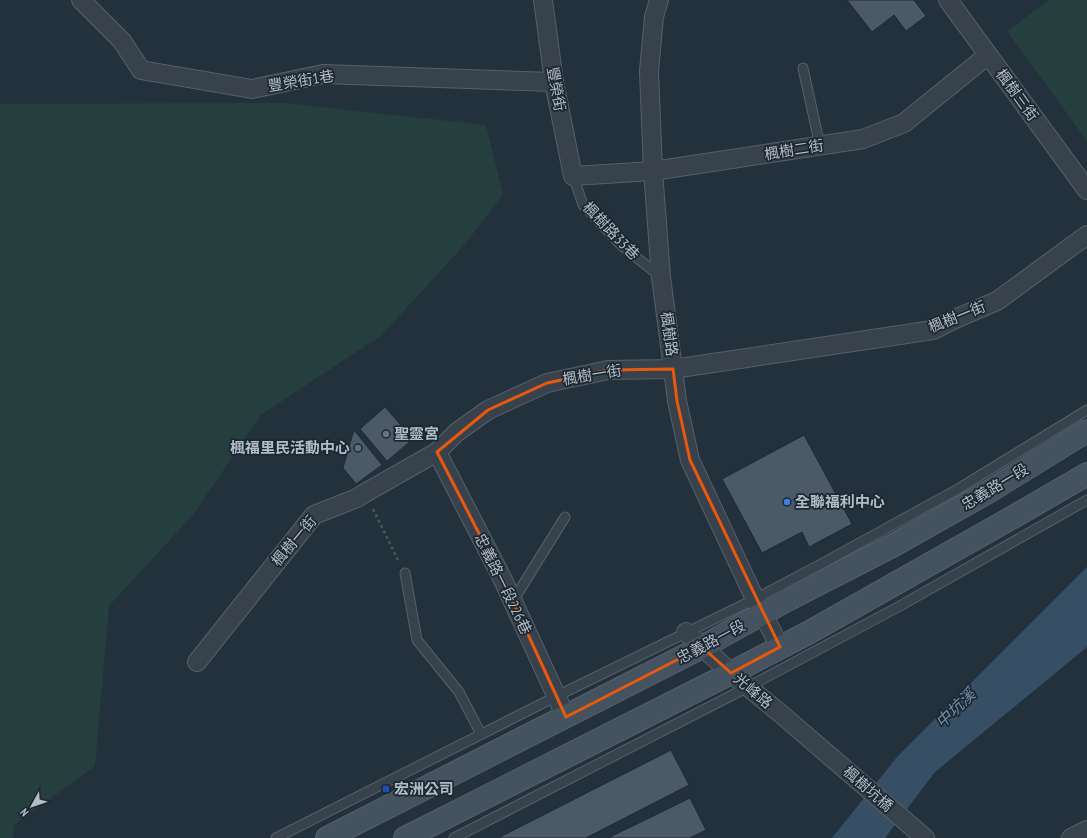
<svg xmlns="http://www.w3.org/2000/svg" width="1087" height="838" font-family="'PT Sans Narrow','Noto Sans TC',sans-serif">
<rect width="100%" height="100%" fill="#23313d"/>
<g fill="#253e3e">
<polygon points="1049,0 1087,0 1087,141 1007,31"/>
<polygon points="286,103 486,125 503,194 466,243 382,335 261,415 193,515 109,606 95,766 14,825 13,838 0,838 0,104"/>
</g>
<polygon fill="#364f64" points="1087,567 1087,647 935,772 885,838 832,838 897,757"/>
<g fill="#4c5a68" stroke="#1e2934">
<polygon points="847,0 914,0 926,16 906,31 894,15 872,32"/>
<polygon points="385,407 413,439 387,461 360,429"/>
<polygon points="354,430 382,465 356,484 343,468"/>
<polygon points="804,435 852,524 809,547 802,532 762,553 722,479"/>
<polygon points="671,750 689,785 586,838 498,838"/>
<polygon points="690,798 706,830 690,838 608,838"/>
</g>
<g fill="none" stroke-linecap="round" stroke-linejoin="round">
<defs>
<g id="lane">
<polyline points="803,68 820,146"/>
<polyline points="573,176 583,205 621,245 661,277"/>
<polyline points="405,573 417,640 459,692 481,734"/>
<polyline points="513,601 565,517"/>
<polyline points="276,838 557,696 755,599 823,563 958,489 1087,410"/>
<polyline points="454,838 748,687 898,607 1087,500"/>
</g>
<g id="street">
<polyline points="81,0 122,41 141,70 252,89 323,74 554,82"/>
<polyline points="543,0 554,82 573,176 653,171 863,139 904,123 988,55"/>
<polyline points="659,0 654,17 649,71 653,171 661,277 673,369 677,401 690,460 755,599 780,647"/>
<polyline points="948,0 1087,190"/>
<polyline points="437,452 503,580 566,717"/>
<polyline points="686,632 731,673 781,714 925,838"/>
<polyline points="197,662 314,515 357,498 365,493 437,452 457,432 488,410 547,383 608,370 673,369 933,330 955,319 997,301 1087,235"/>
<polyline points="1071,838 1087,830"/>
</g>
<g id="secondary">
<polyline points="327,838 702,647 789,599 894,545 988,492 1087,431"/>
<polyline points="405,838 731,673 808,633 1015,516 1087,474"/>
</g>
</defs>
<use href="#lane" stroke="#55606b" stroke-width="11"/>
<use href="#street" stroke="#55606b" stroke-width="20"/>
<use href="#secondary" stroke="#55606b" stroke-width="24"/>
<polyline stroke="#435a5a" stroke-width="2.5" stroke-dasharray="3 3" stroke-linecap="butt" points="373,509 398,560"/>
<use href="#lane" stroke="#37424d" stroke-width="9"/>
<use href="#street" stroke="#37424d" stroke-width="18"/>
<use href="#secondary" stroke="#455260" stroke-width="22"/>
</g>
<path fill="none" stroke="#e8590c" stroke-width="3" stroke-linejoin="round" d="M 673,369 L 677,401 L 690,460 L 780,647 L 731,673 L 702,647 L 566,717 L 503,580 L 437,452 L 488,410 L 547,383 L 608,370 Z"/>
<circle fill="#6b7280" stroke="#1c2732" stroke-width="1.5" cx="386" cy="434" r="4"/>
<circle fill="#5c6f8a" stroke="#1c2732" stroke-width="1.5" cx="358" cy="448" r="4"/>
<circle fill="#3f7fe0" stroke="#1c2732" stroke-width="1.5" cx="787" cy="502" r="4"/>
<rect fill="#1a4fb4" stroke="#1c2732" stroke-width="1.5" x="382" y="785" width="8" height="8" rx="2"/>
<g text-anchor="middle" stroke-width="3.5" stroke-linejoin="round" paint-order="stroke">
<g font-size="15" fill="#b2bdc8" stroke="#1c2732">
<text transform="translate(301 81) rotate(-9)" y="5">豐榮街1巷</text>
<text transform="translate(556 89) rotate(80)" y="5">豐榮街</text>
<text transform="translate(1017 95) rotate(54)" y="5">楓樹三街</text>
<text transform="translate(794 150) rotate(-9)" y="5">楓樹二街</text>
<text transform="translate(611 231) rotate(46)" y="5">楓樹路33巷</text>
<text transform="translate(957 317) rotate(-22)" y="5">楓樹一街</text>
<text transform="translate(669 334) rotate(82)" y="5">楓樹路</text>
<text transform="translate(592 375) rotate(-9)" y="5">楓樹一街</text>
<text transform="translate(995 487) rotate(-31)" y="5">忠義路一段</text>
<text transform="translate(294 541) rotate(-50)" y="5">楓樹一街</text>
<text transform="translate(503 584) rotate(64)" y="5">忠義路一段226巷</text>
<text transform="translate(711 642) rotate(-28)" y="5">忠義路一段</text>
<text transform="translate(753 691) rotate(40)" y="5">光峰路</text>
<text transform="translate(868 789) rotate(41)" y="5">楓樹坑橋</text>
</g>
<g font-size="15" font-weight="bold" fill="#b2bdc8" stroke="#1c2732" text-anchor="start">
<text x="394" y="439">聖靈宮</text>
<text x="350" y="453" text-anchor="end">楓福里民活動中心</text>
<text x="795" y="507">全聯福利中心</text>
<text x="394" y="794">宏洲公司</text>
</g>
<g font-size="16" font-style="italic" fill="#7292ac" stroke="#1c2732">
<text transform="translate(955 708) rotate(-44)" y="6">中坑溪</text>
</g>
</g>
<g transform="translate(32 806) rotate(230)" stroke="#1c2732" stroke-width="3" paint-order="stroke">
<path d="M0-3L7 15L0 10L-7 15Z" fill="#b2bdc8"/>
<text y="-6" font-size="11" font-weight="bold" text-anchor="middle" fill="#b2bdc8">N</text>
</g>
</svg>
